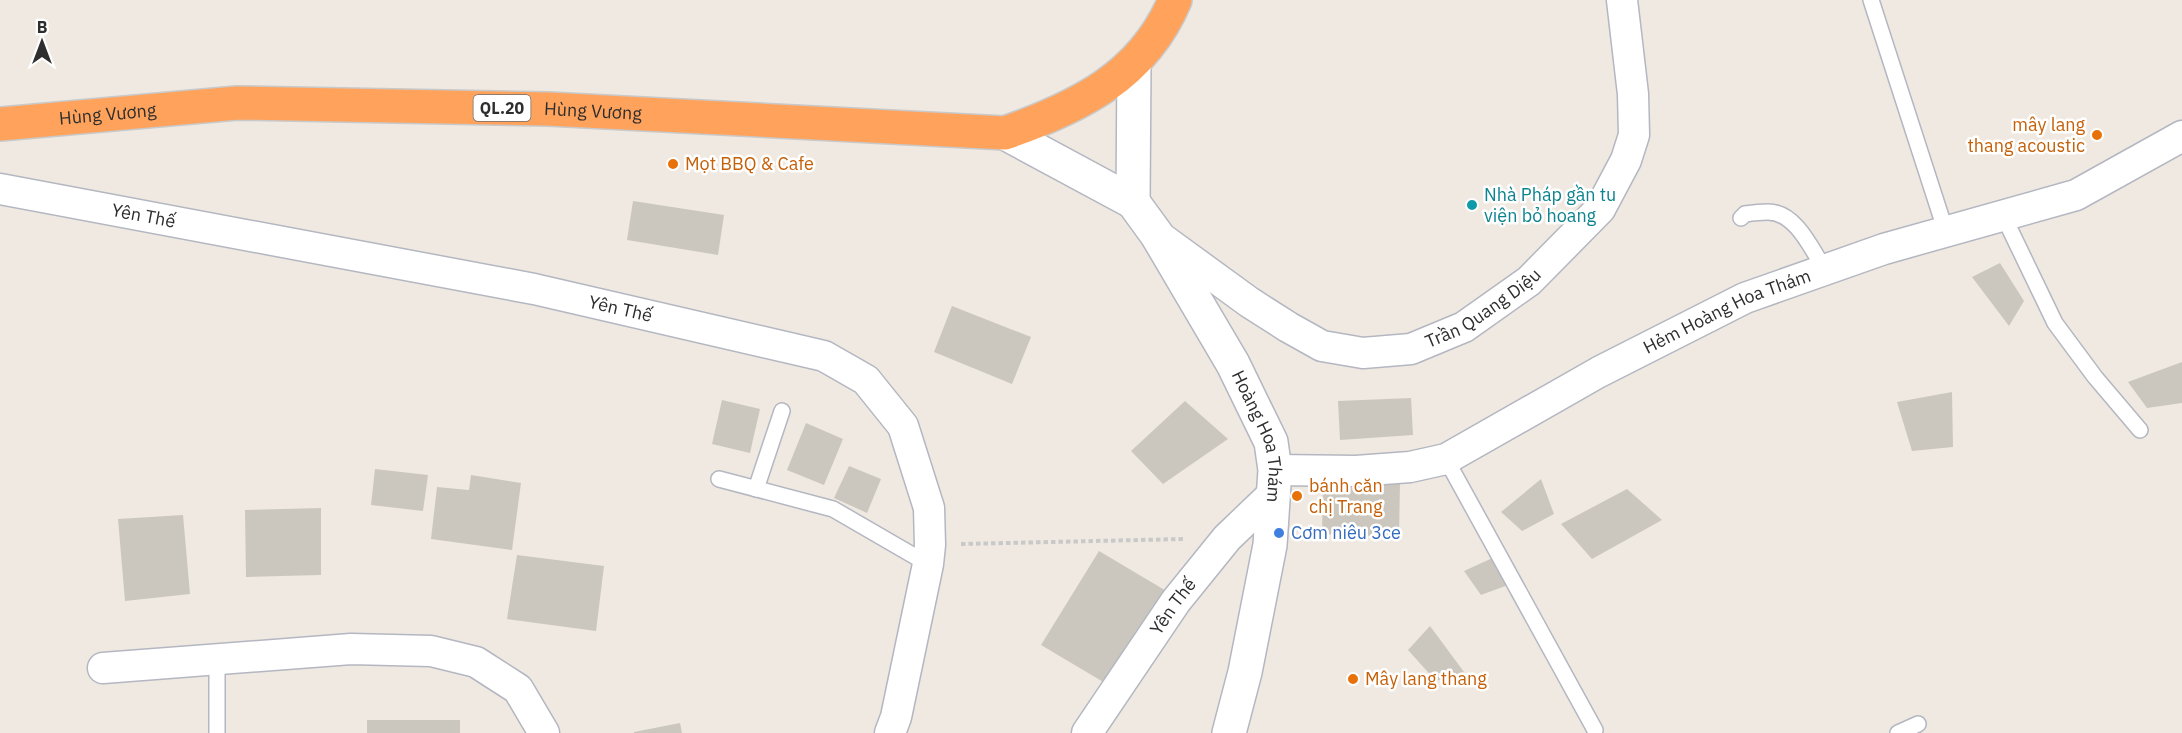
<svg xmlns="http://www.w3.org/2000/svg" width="2182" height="733" font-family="'IBM Plex Sans',sans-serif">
<rect width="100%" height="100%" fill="#efe9e1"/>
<g fill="#cbc7bf">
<polygon points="633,201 724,215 718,255 627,240"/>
<polygon points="2000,263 2024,301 2009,326 1972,277"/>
<polygon points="952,306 1031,337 1012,384 934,352"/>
<polygon points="2182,362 2182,403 2147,408 2128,382"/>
<polygon points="1952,392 1953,447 1912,451 1897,402"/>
<polygon points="1411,398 1413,435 1340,440 1338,401"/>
<polygon points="722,400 760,409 750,453 712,444"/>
<polygon points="1185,401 1228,439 1163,484 1131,451"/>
<polygon points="806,423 843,439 824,485 787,470"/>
<polygon points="849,466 881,479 867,513 834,498"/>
<polygon points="375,469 428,475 423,511 371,505"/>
<polygon points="471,475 521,483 512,550 431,539 437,487 469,490"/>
<polygon points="1541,479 1554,514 1522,531 1501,512"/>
<polygon points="1323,481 1400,483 1399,537 1322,534"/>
<polygon points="1627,489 1662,520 1592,559 1561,524"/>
<polygon points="321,508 321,575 246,577 245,510"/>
<polygon points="183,515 190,594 125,601 118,519"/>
<polygon points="1099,551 1168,592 1110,686 1041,645"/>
<polygon points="517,555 604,566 596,631 507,619"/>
<polygon points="1499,555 1508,585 1481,595 1464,571"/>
<polygon points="1430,626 1464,672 1436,681 1408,650"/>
<rect x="367" y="720" width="93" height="13"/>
<polygon points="680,723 682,733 634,733 634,732"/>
</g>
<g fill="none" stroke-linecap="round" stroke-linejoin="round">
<defs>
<g id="lane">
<polyline points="1871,0 1946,232"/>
<polyline points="2003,215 2055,323 2095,377 2140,430"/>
<path d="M 1741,218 L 1745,214 C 1752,213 1760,212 1768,212 C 1796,212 1812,250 1825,270"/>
<polyline points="1446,459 1595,730"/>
<polyline points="719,479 833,509 928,564"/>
<polyline points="756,489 782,411"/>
<polyline points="217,660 217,733"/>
<polyline points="1898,733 1918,724"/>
</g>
<g id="street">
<path id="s1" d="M 0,189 L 534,289 L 824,356 L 866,380 L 903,426 L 929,508 L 930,545 L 928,564 L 896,717 L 890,733"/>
<path id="s2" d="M 1157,235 L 1249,302 L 1288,327 L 1322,346 L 1363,353 L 1411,349 L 1464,327 L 1529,281 L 1600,209 L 1626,160 L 1634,135 L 1633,94 L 1622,0"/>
<path id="s3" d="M 1275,470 L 1356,471 L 1410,467 L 1446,459 L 1599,372 L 1745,298 L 1884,249 L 2076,195 L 2182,136"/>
<polyline points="103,668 351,649 431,651 476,662 518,689 544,733"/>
<path id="s4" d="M 1087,733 L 1176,601 L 1227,538 L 1275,492"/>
</g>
<g id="secondary">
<path id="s5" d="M 1005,133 L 1133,202 L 1157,235 L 1233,364 L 1271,442 L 1275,470 L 1270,545 L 1245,672 L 1229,733"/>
<polyline points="1133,202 1134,64"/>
</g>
<g id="highway">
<path id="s6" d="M 0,124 L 237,103 L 548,109 L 1005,133 C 1079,107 1143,76 1175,0"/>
</g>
</defs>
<use href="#lane" stroke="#b4b7c1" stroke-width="18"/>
<use href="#street" stroke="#b4b7c1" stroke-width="33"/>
<use href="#secondary" stroke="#b4b7c1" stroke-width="36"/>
<use href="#highway" stroke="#c9c9c9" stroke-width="36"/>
<polyline stroke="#c9c9c9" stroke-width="4" stroke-dasharray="4.5 3" stroke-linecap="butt" points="961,544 1184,539"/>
<use href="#lane" stroke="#fff" stroke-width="15"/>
<use href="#street" stroke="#fff" stroke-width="30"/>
<use href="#secondary" stroke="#fff" stroke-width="33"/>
<use href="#highway" stroke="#ffa35c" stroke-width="33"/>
</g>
<g fill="#e8710a" stroke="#fff" stroke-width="2">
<circle cx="2097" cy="135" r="6"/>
<circle cx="673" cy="164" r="6"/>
<circle cx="1297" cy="496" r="6"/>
<circle cx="1353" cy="679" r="6"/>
</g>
<circle fill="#0f9aa8" stroke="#fff" stroke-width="2" cx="1472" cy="205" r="6"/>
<circle fill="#3f7fe0" stroke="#fff" stroke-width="2" cx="1279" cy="533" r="6"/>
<g text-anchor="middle" stroke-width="5" stroke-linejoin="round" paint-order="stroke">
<rect fill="#fff" stroke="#6d6d6d" stroke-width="1.5" x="473.5" y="95" width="57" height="26" rx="4.5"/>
<g font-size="16" font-weight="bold" fill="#2e2e2e">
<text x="502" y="114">QL.20</text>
</g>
<g font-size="18" fill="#2e2e2e" stroke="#fff">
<text dy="6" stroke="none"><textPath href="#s6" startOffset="594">Hùng Vương</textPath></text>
<text dy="6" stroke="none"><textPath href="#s6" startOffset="108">Hùng Vương</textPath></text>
<text dy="6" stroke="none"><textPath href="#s1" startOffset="146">Yên Thế</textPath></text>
<text dy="6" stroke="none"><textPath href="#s2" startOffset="372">Trần Quang Diệu</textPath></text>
<text dy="6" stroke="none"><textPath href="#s1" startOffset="632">Yên Thế</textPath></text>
<text dy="6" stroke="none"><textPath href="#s3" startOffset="490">Hẻm Hoàng Hoa Thám</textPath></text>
<text dy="6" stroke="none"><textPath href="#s5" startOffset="414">Hoàng Hoa Thám</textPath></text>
<text dy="6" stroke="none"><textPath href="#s4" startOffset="153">Yên Thế</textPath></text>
</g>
<g font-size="18" fill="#c56008" stroke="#fff" text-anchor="start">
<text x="2085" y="131" text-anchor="end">mây lang<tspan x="2085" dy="21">thang acoustic</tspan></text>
<text x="685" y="170">Mọt BBQ &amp; Cafe</text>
<text x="1309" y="492">bánh căn<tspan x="1309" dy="21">chị Trang</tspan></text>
<text x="1365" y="685">Mây lang thang</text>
</g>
<g font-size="18" fill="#0d838f" stroke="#fff" text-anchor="start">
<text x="1484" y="201">Nhà Pháp gần tu<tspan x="1484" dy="21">viện bỏ hoang</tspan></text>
</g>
<g font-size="18" fill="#366cbe" stroke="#fff" text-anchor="start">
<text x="1291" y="539">Cơm niêu 3ce</text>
</g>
</g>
<g transform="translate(42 42)" stroke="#ffffff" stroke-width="4.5" paint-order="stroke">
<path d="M0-4.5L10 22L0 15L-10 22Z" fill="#2e2e2e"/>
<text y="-9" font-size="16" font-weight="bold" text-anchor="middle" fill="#2e2e2e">B</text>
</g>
</svg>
